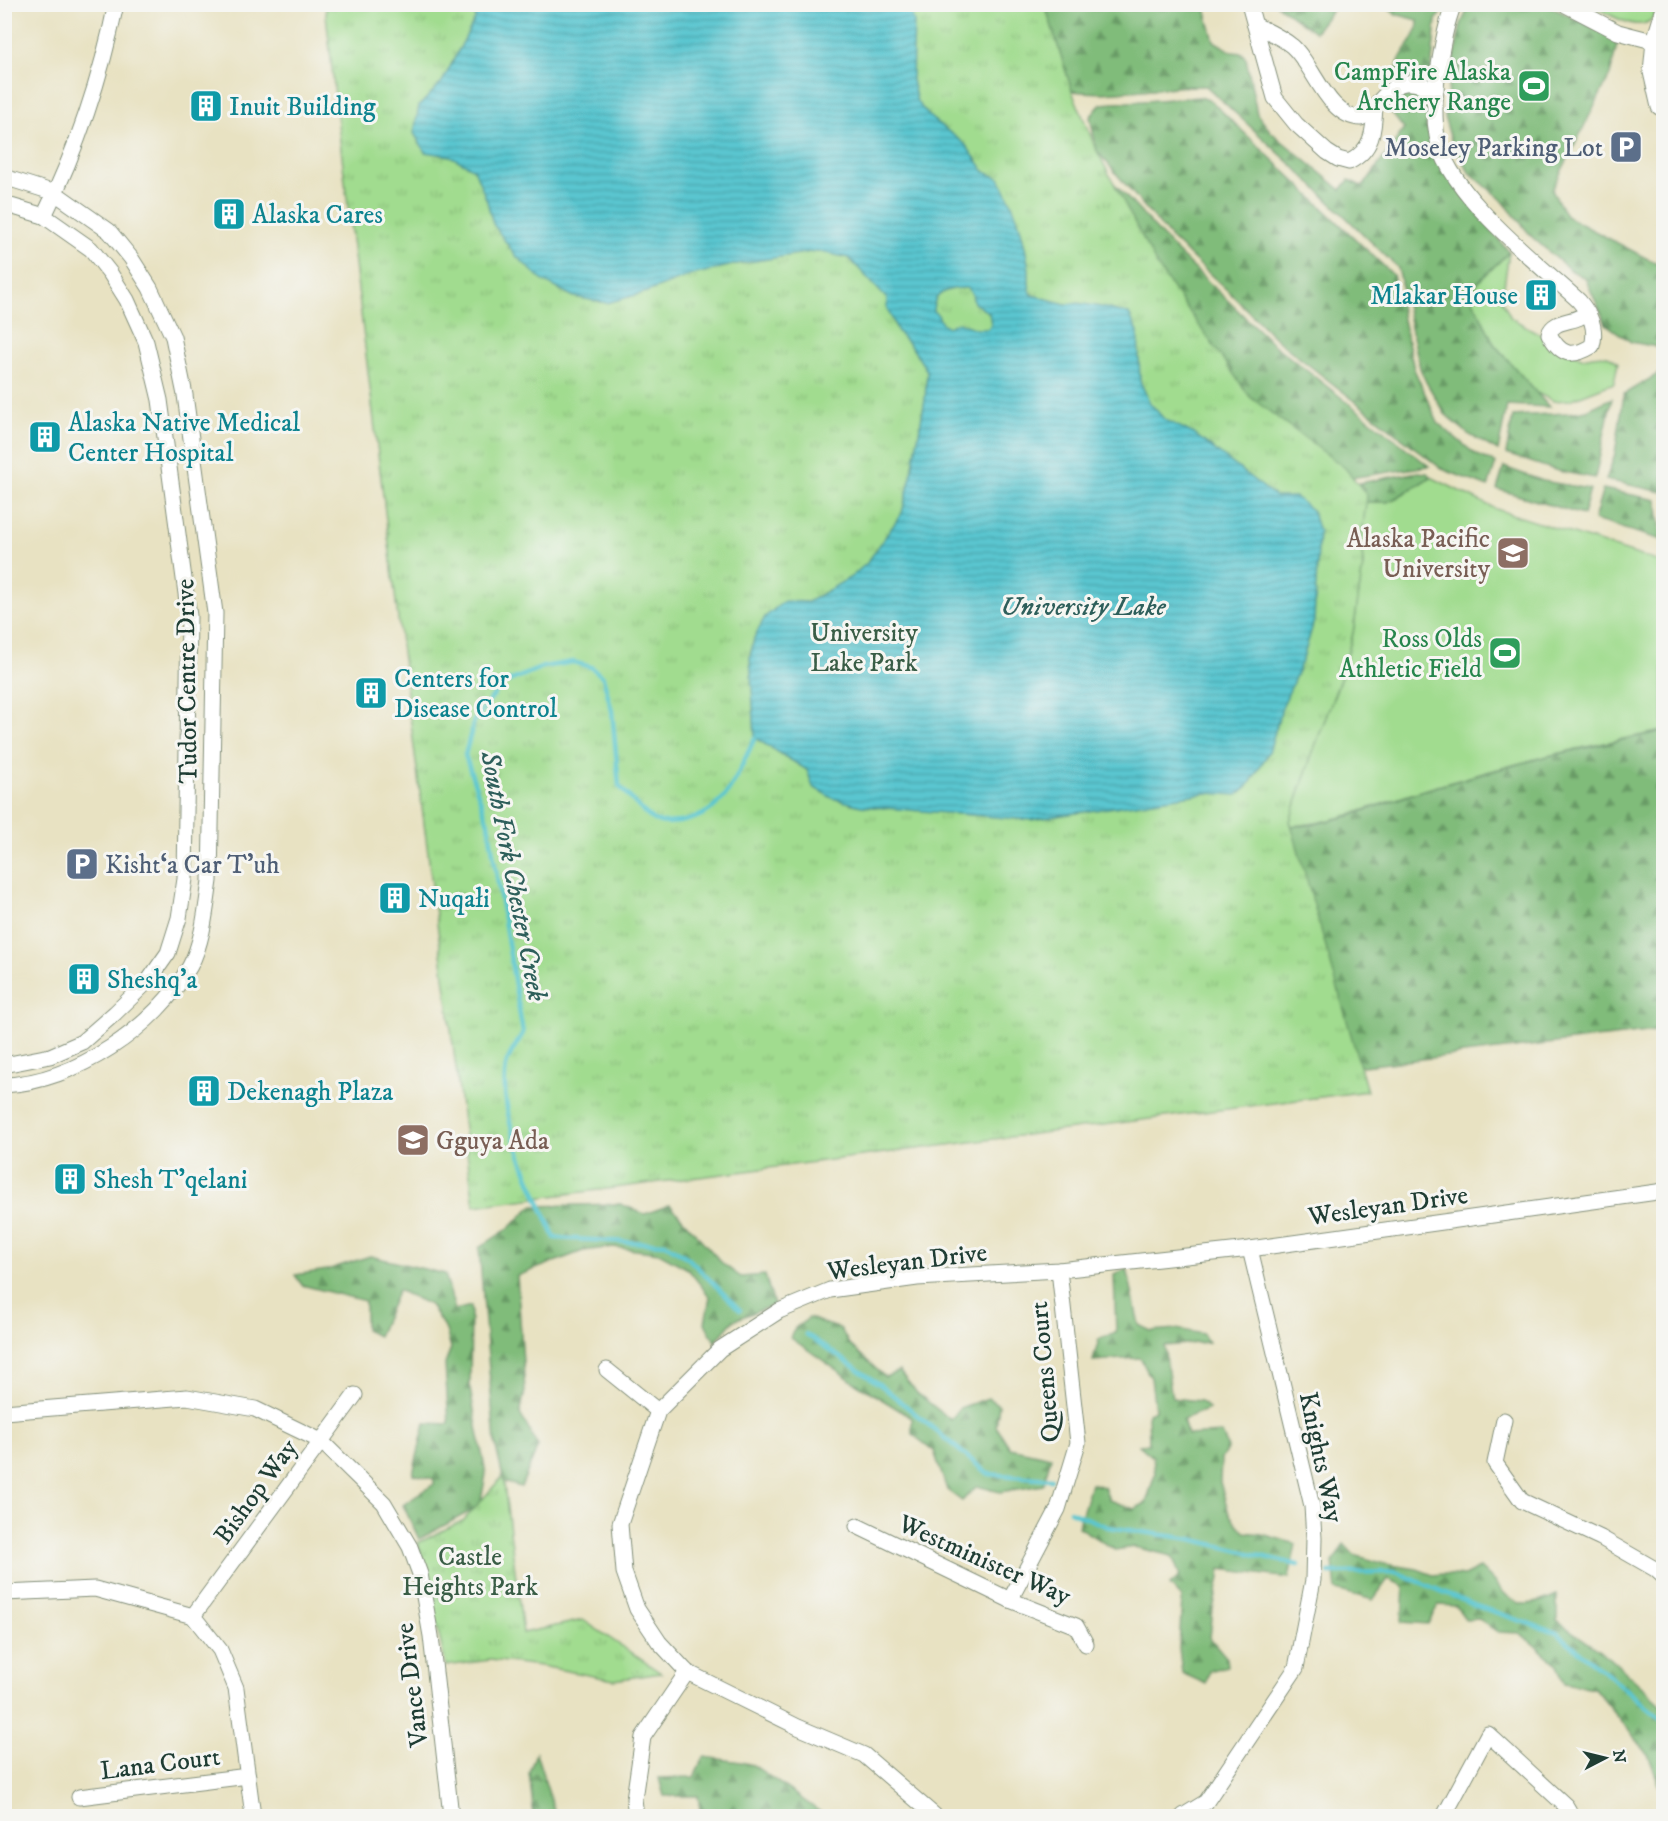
<svg xmlns="http://www.w3.org/2000/svg" width="1668" height="1821" font-family="'IM FELL DW Pica',serif">
<defs>
<pattern id="forest-firs" width="22" height="20" patternUnits="userSpaceOnUse" patternTransform="scale(1.5)"><rect width="22" height="20" fill="#80bc7a"/><path d="M5 1l3.5 6h-7zM16 11l3.5 6h-7z" fill="#689a65"/></pattern>
<pattern id="park-tufts" width="24" height="20" patternUnits="userSpaceOnUse" patternTransform="scale(1.5)"><rect width="24" height="20" fill="#a1dc8f"/><path d="M3 7l-1-3M5 7V3M7 7l1-3M15 17l-1-3M17 17v-4M19 17l1-3" fill="none" stroke="#8abe7c"/></pattern>
<pattern id="water-rules" width="6" height="5" patternUnits="userSpaceOnUse" patternTransform="scale(1.5)"><rect width="6" height="5" fill="#5ac6d0"/><path d="M0 2.5h6" fill="none" stroke="#4aa2aa"/></pattern>
</defs>
<rect width="100%" height="100%" fill="#f6f6f2"/>
<filter id="ink" filterUnits="userSpaceOnUse"><feTurbulence type="fractalNoise" baseFrequency=".0167" numOctaves="2"/><feDisplacementMap in="SourceGraphic" scale="12" xChannelSelector="R" yChannelSelector="G"/><feConvolveMatrix kernelMatrix="1 2 1 2 8 2 1 2 1" color-interpolation-filters="sRGB"/></filter>
<filter id="wash" filterUnits="userSpaceOnUse"><feTurbulence type="fractalNoise" baseFrequency=".008" numOctaves="4" result="noise"/><feDisplacementMap in="SourceGraphic" scale="24" xChannelSelector="R" yChannelSelector="G"/><feGaussianBlur stdDeviation="1.35" result="paint"/><feColorMatrix in="noise" values="0 0 0 0 0 0 0 0 0 0 0 0 0 0 0 0 0 1.4 0 .05"/><feComposite in="paint" operator="in"/></filter>
<g filter="url(#wash)">
<rect width="100%" height="100%" fill="#e8e2c2"/>
<g fill="#a1dc8f" stroke="#608c62" stroke-width="1.5">
<path d="M 1590,5 L 1659,5 C 1649,43 1613,15 1590,5 Z"/>
<path d="M 1509,252 L 1502,300 L 1511,318 L 1583,358 C 1597,355 1608,352 1618,363 L 1614,383 L 1570,400 L 1553,401 L 1535,392 L 1494,344 L 1472,298 L 1476,284 Z"/>
<path d="M 1431,477 L 1496,509 L 1663,563 L 1663,731 C 1583,746 1503,766 1424,790 C 1380,803 1339,823 1292,826 L 1290,821 L 1312,754 L 1342,674 L 1353,633 L 1363,565 L 1361,541 L 1365,502 L 1387,502 L 1396,498 Z"/>
</g>
<g fill="url(#forest-firs)" stroke="#507c57" stroke-width="1.5">
<path d="M 1045,5 L 1204,5 L 1214,41 L 1232,52 L 1242,53 L 1246,58 L 1257,114 L 1271,132 L 1341,190 L 1349,180 L 1363,187 L 1404,129 L 1387,107 C 1403,84 1403,88 1429,91 C 1428,103 1425,117 1427,128 C 1437,169 1483,220 1509,252 L 1476,284 L 1472,298 L 1494,344 L 1549,407 L 1507,405 L 1498,451 L 1468,434 L 1445,414 L 1426,382 L 1420,368 L 1398,268 L 1292,165 L 1206,86 C 1161,85 1116,97 1072,91 Z"/>
<polygon points="1277,5 1336,5 1315,32"/>
<path d="M 1384,5 L 1446,5 L 1436,20 L 1430,83 L 1397,77 C 1394,52 1419,44 1418,20 L 1395,14 Z"/>
<polygon points="1470,5 1547,5 1618,40 1610,75 1552,190 1566,216 1663,267 1663,348 1631,342 1606,324 1585,278 1570,270 1532,237 1502,200 1469,172 1452,143 1444,116 1449,84 1461,24"/>
<polygon points="1200,97 1211,101 1393,275 1414,369 1438,423 1475,454 1496,463 1488,487 1442,469 1278,341 1228,291 1171,238 1097,151 1090,117 1101,104"/>
<polygon points="1056,136 1091,158 1175,250 1274,345 1429,466 1343,479 1265,432"/>
<polygon points="1663,371 1663,492 1606,480 1615,454 1624,394"/>
<polygon points="1612,398 1595,478 1558,471 1506,454 1513,416 1569,413 1587,410"/>
<polygon points="1504,467 1543,481 1590,489 1583,515 1497,489"/>
<polygon points="1418,472 1427,473 1431,477 1396,498 1387,502 1365,502 1349,485"/>
<polygon points="1603,489 1657,500 1662,540 1594,520"/>
<polygon points="1663,731 1663,1030 1322,1071 1278,827 1311,825 1349,816 1424,790 1544,757"/>
<polygon points="620,1204 645,1214 670,1205 723,1264 741,1277 765,1275 774,1305 734,1320 715,1342 705,1323 710,1297 688,1269 659,1253 613,1247 583,1251 517,1276 525,1391 520,1414 538,1446 521,1487 504,1482 495,1443 479,1248 509,1228 532,1206"/>
<polygon points="370,1256 445,1274 455,1310 471,1306 470,1389 486,1474 480,1506 419,1539 403,1505 434,1484 434,1479 413,1474 425,1423 449,1424 445,1364 451,1348 446,1330 430,1305 398,1290 378,1336 365,1330 365,1301 302,1285 295,1275 327,1270"/>
<polygon points="1127,1268 1139,1325 1151,1331 1177,1329 1203,1334 1208,1342 1164,1346 1172,1398 1200,1401 1209,1409 1183,1419 1187,1435 1222,1433 1228,1448 1221,1459 1220,1482 1229,1514 1244,1532 1262,1534 1296,1544 1289,1578 1220,1569 1220,1578 1213,1609 1210,1638 1227,1658 1228,1666 1209,1671 1206,1684 1182,1673 1179,1648 1182,1598 1170,1585 1180,1576 1172,1556 1134,1547 1115,1550 1078,1527 1091,1484 1104,1487 1109,1500 1134,1509 1146,1503 1155,1474 1153,1457 1139,1445 1149,1444 1148,1413 1155,1410 1151,1378 1140,1358 1093,1361 1099,1339 1116,1333 1114,1275"/>
<polygon points="809,1318 841,1329 849,1344 885,1377 899,1371 917,1393 951,1420 960,1408 988,1398 999,1405 996,1426 1010,1448 1051,1457 1043,1485 1000,1492 977,1486 962,1501 947,1490 934,1451 912,1434 912,1418 854,1382 791,1338 795,1328"/>
<path d="M 1344,1544 L 1354,1555 L 1385,1564 L 1417,1569 L 1433,1575 L 1443,1574 L 1464,1576 L 1480,1568 C 1511,1595 1509,1617 1557,1595 L 1557,1621 L 1609,1657 L 1663,1706 L 1663,1795 L 1648,1754 L 1594,1688 L 1564,1683 L 1556,1663 L 1520,1633 L 1496,1632 L 1479,1619 L 1466,1620 L 1456,1606 L 1438,1605 L 1428,1624 L 1402,1622 L 1404,1586 L 1388,1579 L 1373,1600 L 1336,1590 L 1333,1563 Z"/>
<polygon points="536,1753 556,1816 534,1816 529,1772"/>
<polygon points="704,1757 741,1762 753,1765 826,1816 701,1816 698,1796 664,1796 659,1778 694,1777"/>
</g>
<g fill="url(#park-tufts)" stroke="#608c62" stroke-width="1.5">
<polygon points="325,5 1045,5 1072,91 1097,151 1159,269 1250,397 1345,468 1367,495 1361,541 1363,565 1353,633 1342,674 1312,754 1290,821 1367,1091 474,1206 407,693 338,124"/>
<polygon points="503,1476 523,1633 583,1620 661,1673 614,1680 541,1666 490,1660 446,1666 418,1543 464,1520"/>
</g>
<path fill="url(#water-rules)" stroke="#3c8282" stroke-width="1.5" fill-rule="evenodd" d="M 476,5 L 909,5 L 914,22 L 912,80 L 917,102 L 931,118 L 965,144 L 985,172 L 999,178 C 1016,209 1022,228 1028,263 C 1031,276 1026,283 1032,295 L 1066,304 L 1078,303 L 1101,307 L 1129,314 L 1138,332 L 1140,381 L 1150,403 L 1164,419 L 1194,434 L 1276,497 L 1295,497 L 1308,507 L 1312,510 L 1319,531 L 1314,621 L 1303,659 L 1282,708 L 1269,752 L 1249,785 L 1237,795 L 1205,793 L 1031,820 L 861,806 L 832,798 L 813,787 L 807,770 L 755,738 L 750,657 L 754,638 L 765,617 L 784,601 L 808,602 L 851,577 L 867,563 L 902,513 L 911,476 L 925,399 L 927,371 L 913,349 L 898,332 L 887,308 L 887,299 L 849,258 L 817,251 L 737,264 L 688,276 L 647,292 L 607,303 L 574,297 L 543,281 L 515,255 L 493,224 L 487,201 L 474,169 L 450,156 L 425,152 L 414,133 L 419,106 L 442,82 L 475,19 ZM 967,288 L 972,294 L 974,303 L 989,313 L 991,324 L 988,329 L 976,329 L 958,322 L 948,327 L 941,322 L 938,315 L 933,311 C 933,291 950,288 967,288 Z"/>
<g fill="none" stroke-linecap="round" stroke-linejoin="round">
<g stroke="#5ac6d0" stroke-width="4.5">
<path d="M 740,1310 L 688,1258 L 666,1244 L 555,1238 C 535,1191 497,1118 506,1066 C 508,1055 518,1043 523,1033 L 488,823 L 465,755 L 474,721 L 502,684 L 543,667 L 573,662 L 591,667 L 603,677 L 612,711 L 619,786 C 630,797 640,810 652,819 C 659,824 671,823 679,822 C 728,814 735,777 755,738"/>
<polyline points="806,1334 882,1386 988,1474 1051,1479"/>
<polyline points="1070,1511 1108,1527 1191,1539 1298,1565"/>
<polyline points="1329,1573 1396,1572 1474,1605 1557,1633 1664,1721"/>
</g>
</g>
</g>
<g filter="url(#ink)">
<g fill="none" stroke-linecap="round" stroke-linejoin="round">
<defs>
<g id="minor">
<path d="M 1249,4 L 1275,98 L 1296,124 L 1327,152 L 1338,159 L 1349,162 C 1373,150 1374,130 1375,106 C 1396,81 1405,77 1436,90"/>
<path d="M 1454,4 C 1445,26 1442,48 1438,71 C 1435,93 1433,114 1437,136 C 1447,194 1537,262 1579,301 C 1591,315 1597,329 1592,346 C 1572,358 1561,356 1549,334 C 1554,318 1577,324 1587,312"/>
<polyline points="1564,4 1618,32 1664,44"/>
<path d="M 1255,25 C 1268,31 1281,37 1292,46 C 1314,65 1327,117 1361,118 L 1375,106"/>
<polyline points="1659,107 1651,72 1654,41 1664,8"/>
<path d="M 4,177 L 55,193 L 109,231 L 131,258 L 150,288 L 173,337 L 185,395 L 215,613 L 210,881 C 206,908 203,942 190,966 C 156,1027 75,1082 4,1085"/>
<polyline points="4,204 44,216 91,249 110,273 127,300 146,342 160,400 189,616 185,879 179,918 168,953 149,980 115,1013 82,1042 50,1056 4,1065"/>
<path d="M 44,216 C 77,149 101,78 116,4"/>
<polyline points="607,1370 658,1411"/>
<polyline points="4,1412 187,1397 255,1409 321,1441 384,1503 410,1547 420,1574 431,1636 451,1816"/>
<polyline points="1504,1420 1495,1463 1522,1501 1601,1538 1655,1569 1664,1577"/>
<polyline points="857,1526 1010,1600 1076,1626 1086,1644"/>
<polyline points="4,1593 95,1589 193,1616 220,1650 236,1688 253,1816"/>
<polyline points="1010,1600 1058,1509 1078,1443 1059,1270"/>
<polyline points="193,1616 355,1395"/>
<polyline points="79,1797 248,1776"/>
<polyline points="636,1816 634,1799 643,1737 687,1672"/>
<polyline points="935,1816 864,1755 798,1727 687,1672 659,1642 637,1609 624,1572 620,1524 658,1411 720,1349 779,1311 830,1290 917,1278 1059,1270 1250,1249 1664,1191"/>
<polyline points="1183,1816 1206,1802 1296,1668 1313,1580 1314,1538 1312,1506 1250,1249"/>
<polyline points="1444,1816 1488,1734 1566,1806 1572,1816"/>
</g>
</defs>
<use href="#minor" stroke="#84907b" stroke-width="17"/>
<use href="#minor" stroke="#fff" stroke-width="15"/>
</g>
</g>
<defs>
<symbol id="stadium-square" viewBox="-11 -11 22 22"><rect x="-9" y="-9" width="18" height="18" rx="4" fill="#2e9e5b" stroke="#f6f6f2"/><path d="M0-5a6.5 5 0 1 0 0 10a6.5 5 0 1 0 0-10ZM-3.5-1.8h7v3.6h-7Z" fill="#fff"/></symbol>
<symbol id="building-square" viewBox="-11 -11 22 22"><rect x="-9" y="-9" width="18" height="18" rx="4" fill="#0f9aa8" stroke="#f6f6f2"/><path d="M-4-6H4V6H1V3H-1V6H-4ZM-2.5-4.3h1.7v1.8h-1.7ZM.8-4.3h1.7v1.8H.8ZM-2.5-1h1.7V.8h-1.7ZM.8-1h1.7V.8H.8Z" fill="#fff"/></symbol>
<symbol id="parking-square" viewBox="-11 -11 22 22"><rect x="-9" y="-9" width="18" height="18" rx="4" fill="#5c6f8a" stroke="#f6f6f2"/><path d="M-3.5-5.5H1a3.5 3.5 0 0 1 0 7H-1V5.5H-3.5ZM-1-3.4V-.6H.8a1.4 1.4 0 0 0 0-2.8Z" fill="#fff"/></symbol>
<symbol id="university-square" viewBox="-11 -11 22 22"><rect x="-9" y="-9" width="18" height="18" rx="4" fill="#8d6e63" stroke="#f6f6f2"/><path d="M0-5L7-2L0 1L-7-2ZM-4 1L0 2.5L4 1V4Q0 6-4 4Z" fill="#fff"/></symbol>
<symbol id="school-square" viewBox="-11 -11 22 22"><rect x="-9" y="-9" width="18" height="18" rx="4" fill="#8d6e63" stroke="#f6f6f2"/><path d="M0-5L7-2L0 1L-7-2ZM-4 1L0 2.5L4 1V4Q0 6-4 4Z" fill="#fff"/></symbol>
</defs>
<g fill-rule="evenodd">
<use href="#stadium-square" x="1515" y="67" width="38" height="38"/>
<use href="#building-square" x="187" y="87" width="38" height="38"/>
<use href="#parking-square" x="1607" y="128" width="38" height="38"/>
<use href="#building-square" x="210" y="195" width="38" height="38"/>
<use href="#building-square" x="1522" y="276" width="38" height="38"/>
<use href="#building-square" x="26" y="418" width="38" height="38"/>
<use href="#university-square" x="1494" y="534" width="38" height="38"/>
<use href="#stadium-square" x="1486" y="634" width="38" height="38"/>
<use href="#building-square" x="352" y="674" width="38" height="38"/>
<use href="#parking-square" x="63" y="845" width="38" height="38"/>
<use href="#building-square" x="376" y="879" width="38" height="38"/>
<use href="#building-square" x="65" y="960" width="38" height="38"/>
<use href="#building-square" x="185" y="1072" width="38" height="38"/>
<use href="#school-square" x="394" y="1121" width="38" height="38"/>
<use href="#building-square" x="51" y="1160" width="38" height="38"/>
</g>
<g text-anchor="middle" stroke-width="6" stroke-linejoin="round" paint-order="stroke">
<g font-size="26" fill="#27864d" stroke="#f6f6f2" text-anchor="end">
<text x="1511" y="80">CampFire Alaska<tspan x="1511" dy="30">Archery Range</tspan></text>
<text x="1482" y="647">Ross Olds<tspan x="1482" dy="30">Athletic Field</tspan></text>
</g>
<g font-size="26" fill="#0d838f" stroke="#f6f6f2" text-anchor="start">
<text x="229" y="115">Inuit Building</text>
<text x="252" y="223">Alaska Cares</text>
<text x="1518" y="304" text-anchor="end">Mlakar House</text>
<text x="68" y="431">Alaska Native Medical<tspan x="68" dy="30">Center Hospital</tspan></text>
<text x="394" y="687">Centers for<tspan x="394" dy="30">Disease Control</tspan></text>
<text x="418" y="907">Nuqałi</text>
<text x="107" y="988">Sheshq’a</text>
<text x="227" y="1100">Dekenagh Plaza</text>
<text x="93" y="1188">Shesh T’qelani</text>
</g>
<g font-size="26" fill="#4e5e75" stroke="#f6f6f2" text-anchor="end">
<text x="1603" y="156">Moseley Parking Lot</text>
<text x="105" y="873" text-anchor="start">Kisht‘a Car T’uh</text>
</g>
<g font-size="26" fill="#785e54" stroke="#f6f6f2" text-anchor="end">
<text x="1490" y="547">Alaska Pacific<tspan x="1490" dy="30">University</tspan></text>
<text x="436" y="1149" text-anchor="start">Gguya Ada</text>
</g>
<g font-size="26" fill="#395d46" stroke="#f6f6f2">
<text x="864" y="641">University<tspan x="864" dy="30">Lake Park</tspan></text>
<text x="470" y="1565">Castle<tspan x="470" dy="30">Heights Park</tspan></text>
</g>
<g font-size="26" fill="#1f3d34" stroke="#f6f6f2">
<text transform="translate(186 681) rotate(-91)" y="9">Tudor Centre Drive</text>
<text transform="translate(1388 1205) rotate(-8)" y="9">Wesleyan Drive</text>
<text transform="translate(907 1261) rotate(-7)" y="9">Wesleyan Drive</text>
<text transform="translate(1044 1372) rotate(-95)" y="9">Queens Court</text>
<text transform="translate(1322 1457) rotate(78)" y="9">Knights Way</text>
<text transform="translate(255 1491) rotate(-54)" y="9">Bishop Way</text>
<text transform="translate(985 1559) rotate(24)" y="9">Westminister Way</text>
<text transform="translate(411 1685) rotate(-97)" y="9">Vance Drive</text>
<text transform="translate(160 1763) rotate(-7)" y="9">Lana Court</text>
</g>
<g font-size="27" font-style="italic" fill="#2e5f5b" stroke="#f6f6f2">
<text x="1083" y="615">University Lake</text>
<text transform="translate(514 876) rotate(79)" y="9">South Fork Chester Creek</text>
</g>
</g>
<rect width="1668" height="1821" fill="none" stroke="#f6f6f2" stroke-width="24"/>
<g transform="translate(1605 1758) rotate(83)" stroke="#f6f6f2" stroke-width="4.5" paint-order="stroke">
<path d="M0-4.5L10 22L0 15L-10 22Z" fill="#1f3d34"/>
<text y="-9" font-size="16" font-weight="bold" text-anchor="middle" fill="#1f3d34">N</text>
</g>
</svg>
